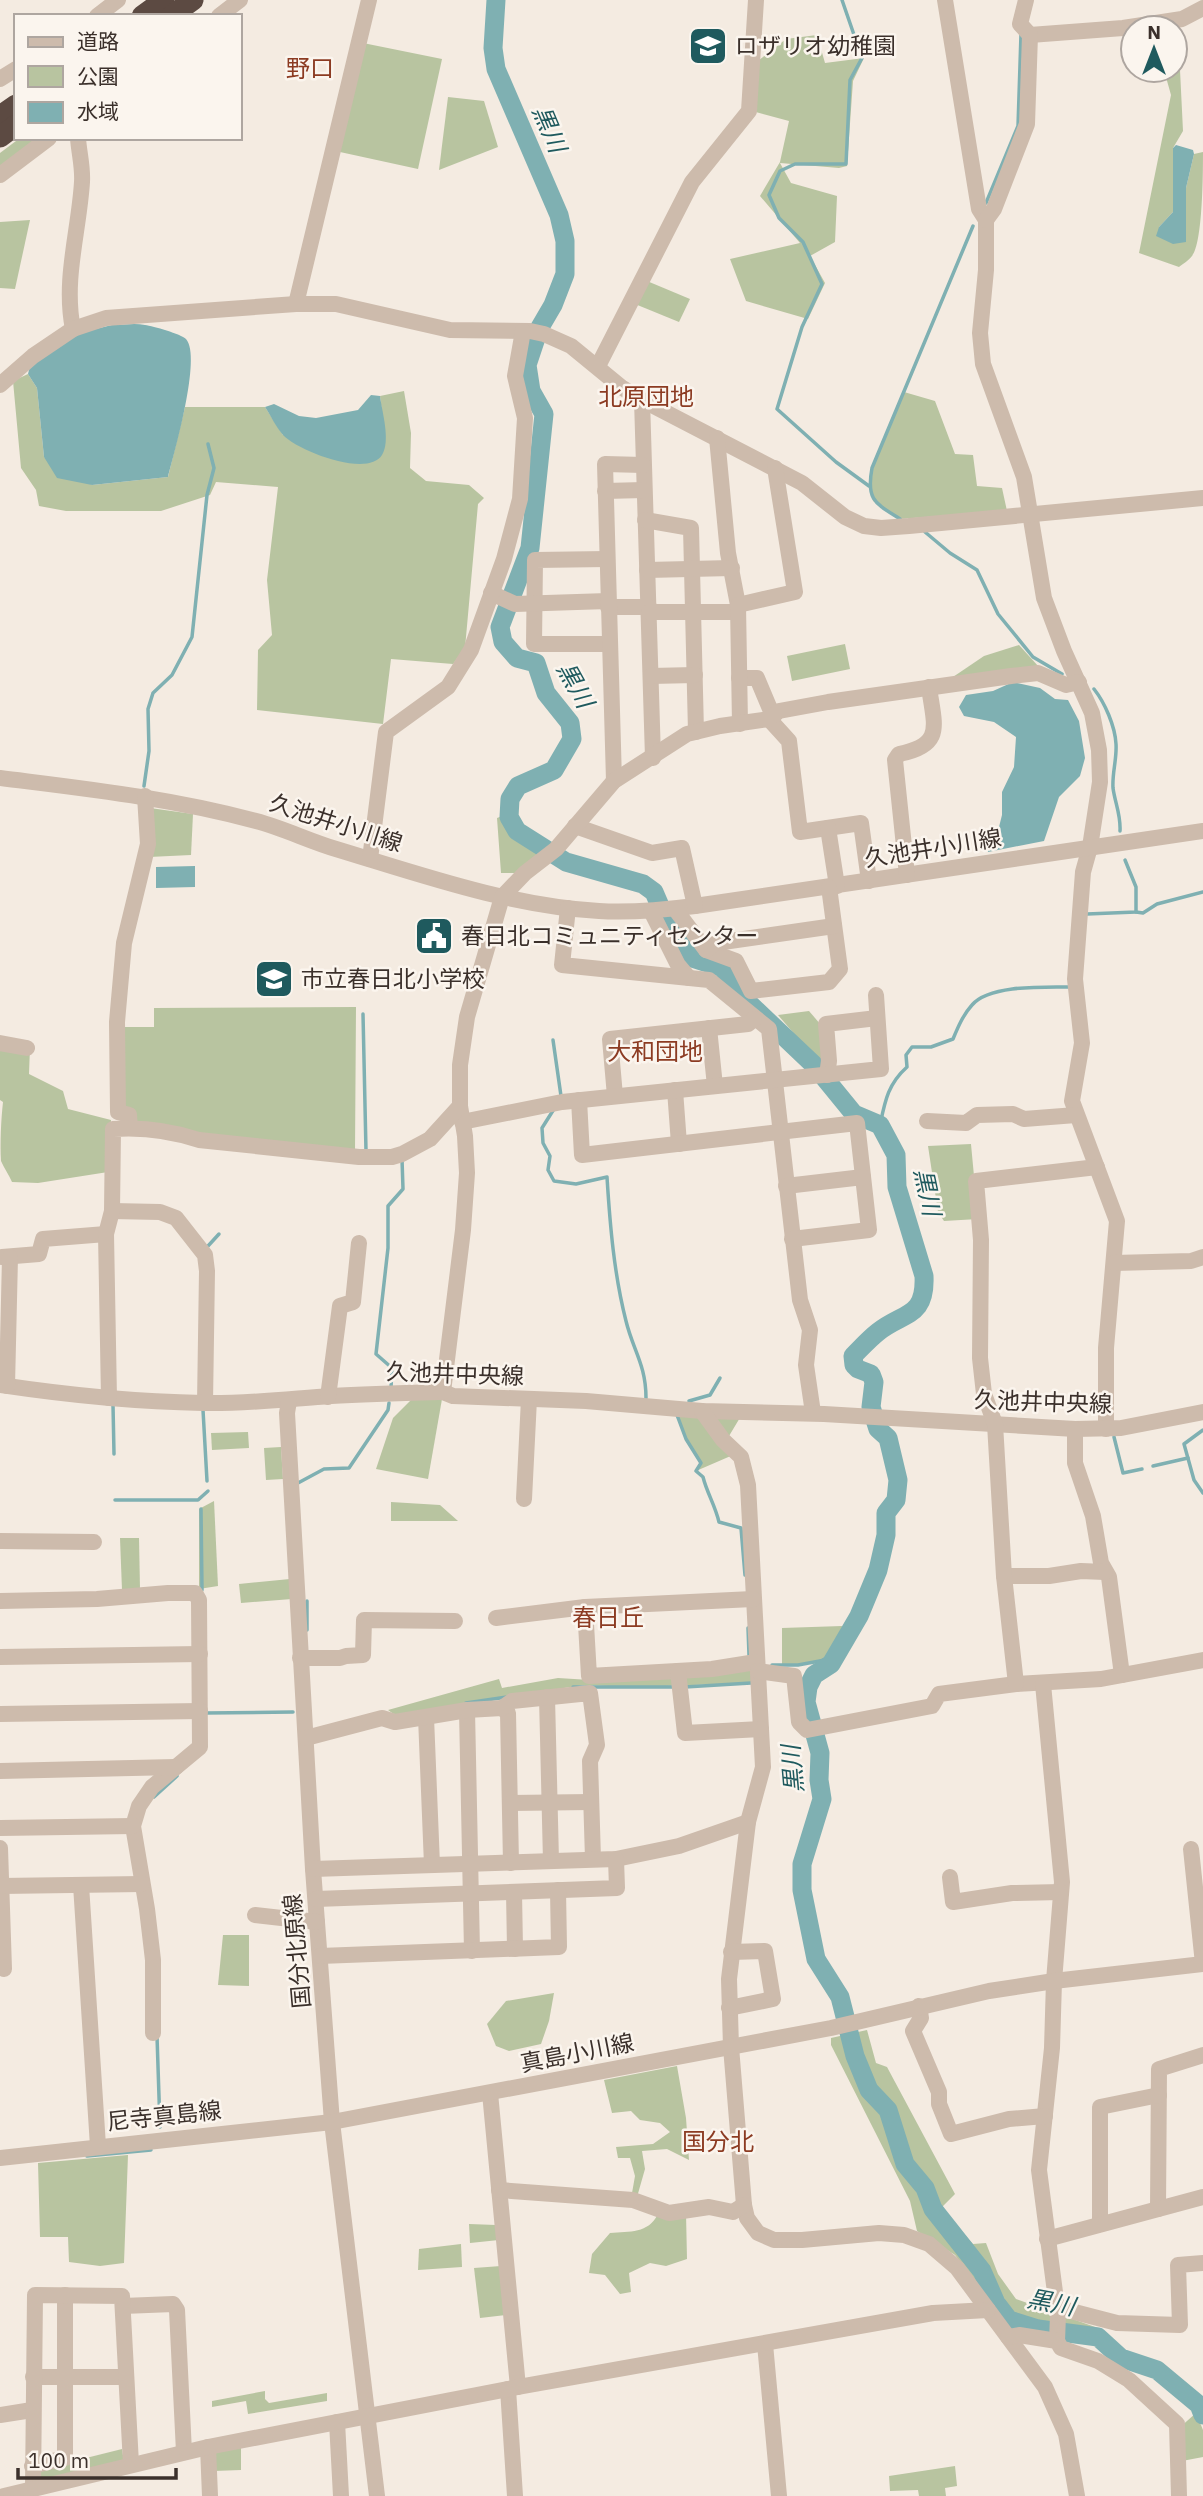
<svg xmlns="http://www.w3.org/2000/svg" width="1203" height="2496" font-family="'IBM Plex Sans','Noto Sans JP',sans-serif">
<rect width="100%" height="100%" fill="#f4ebe1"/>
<g fill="#b8c4a0">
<polygon points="817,35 825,63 864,58 853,81 847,166 839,168 780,163 791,183 837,196 835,242 810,256 825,283 808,319 746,301 730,259 800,243 760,196 780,162 789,121 752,111 754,64 786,39"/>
<polygon points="363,43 442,59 418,169 340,152"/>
<path d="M 1175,68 L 1180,70 L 1183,131 L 1173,148 L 1173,212 L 1159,227 L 1186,242 L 1186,188 L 1194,154 L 1203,152 C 1203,171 1203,243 1192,256 C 1189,260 1183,264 1179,267 L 1139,253 L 1171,95 L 1164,70 L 1175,70 Z"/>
<polygon points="448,97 484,101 498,147 439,170"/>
<polygon points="20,138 38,138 0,168 0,153"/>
<polygon points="30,220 15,289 0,288 0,222"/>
<polygon points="647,281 690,299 679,322 635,304"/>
<polygon points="28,374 37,388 44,457 92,485 168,477 185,407 265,407 283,435 385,438 380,396 404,391 411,433 410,468 426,481 469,485 484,498 478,504 465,648 453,664 391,659 383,724 257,710 258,650 272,635 267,580 278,487 216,482 210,495 161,511 66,511 39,506 36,490 21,468 13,381"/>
<polygon points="904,392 935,401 955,454 973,455 977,486 1002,488 1007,511 900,519 873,501 869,486 872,468"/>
<polygon points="845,644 850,669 792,681 787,656"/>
<polygon points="1019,645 1039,667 950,679 984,656"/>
<polygon points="150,808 193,814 191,855 149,857"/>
<polygon points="505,815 512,835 542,856 515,873 501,873 497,818"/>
<polygon points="356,1007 355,1151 135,1126 123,1104 121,1027 154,1027 154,1008"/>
<polygon points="809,1011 821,1025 824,1062 815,1058 778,1015"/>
<path d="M 0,1041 L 30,1047 L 29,1074 L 63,1091 L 68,1109 L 111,1120 L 108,1172 L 38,1183 L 12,1182 C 9,1175 4,1168 1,1161 C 0,1143 1,1120 3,1102 L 0,1100 Z"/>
<polygon points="971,1144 978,1219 944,1221 938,1212 928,1146"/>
<polygon points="442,1399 428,1479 376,1469 393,1418 411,1400"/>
<polygon points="677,1415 741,1416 723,1446 733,1455 696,1471 701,1463 686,1439"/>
<polygon points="248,1432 249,1448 212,1450 211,1433"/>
<polygon points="281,1447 283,1479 266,1480 264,1448"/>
<polygon points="214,1501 218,1586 199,1589 199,1509"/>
<polygon points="391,1502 440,1505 458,1521 391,1521"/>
<polygon points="120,1538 139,1538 140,1589 122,1590"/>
<polygon points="290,1579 292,1599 241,1603 239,1584"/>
<polygon points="842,1626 841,1639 825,1660 798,1665 782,1665 782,1628"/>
<polygon points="751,1668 751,1683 636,1687 583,1685 395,1715 388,1710 499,1679 502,1688 558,1678 590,1680"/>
<polygon points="223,1935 249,1935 249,1986 218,1985"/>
<polygon points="554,1993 549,2021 541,2044 509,2051 496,2046 487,2024 506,2001"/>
<polygon points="867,2030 876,2063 887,2067 955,2194 941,2208 973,2244 986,2243 998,2274 1016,2299 1098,2328 1101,2335 1094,2339 1041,2334 1007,2322 955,2255 917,2231 910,2201 831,2045 831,2038"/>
<polygon points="677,2066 686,2118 689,2160 667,2149 642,2151 645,2169 637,2197 632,2193 635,2176 630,2158 618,2158 616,2147 653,2144 670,2132 660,2123 640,2120 631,2111 612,2113 604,2080"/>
<polygon points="128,2155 124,2263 100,2266 69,2262 68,2237 40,2237 38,2163"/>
<path d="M 686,2213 L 687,2259 L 666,2266 L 650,2263 L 629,2273 L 631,2292 L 620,2294 L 605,2275 L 589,2273 L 592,2254 L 610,2233 C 630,2231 648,2234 658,2214 Z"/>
<polygon points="469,2224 496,2225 499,2240 470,2243"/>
<polygon points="461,2244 462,2267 418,2270 419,2249"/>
<polygon points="501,2266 506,2315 480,2318 474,2268"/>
<polygon points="265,2391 265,2399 269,2403 327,2393 327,2401 248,2414 246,2401 212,2407 212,2401"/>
<polygon points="1196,2413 1203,2430 1203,2457 1182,2461 1178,2429"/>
<polygon points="241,2448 241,2470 214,2471 216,2450"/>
<polygon points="122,2449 124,2462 35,2484 34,2471"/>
<polygon points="955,2466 957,2486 945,2488 946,2496 919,2496 918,2490 890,2491 889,2476"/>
</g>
<g fill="#7fb0b2">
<polygon points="1176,145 1193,150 1194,154 1186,188 1186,242 1173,244 1156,236 1159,227 1173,212 1173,148"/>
<path d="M 112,325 C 123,325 135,323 145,325 C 153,326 181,334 186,339 C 202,357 174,453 168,477 L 92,485 L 57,478 L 44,457 L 37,388 L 28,374 L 30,366 L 75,334 Z"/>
<path d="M 371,395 L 380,396 C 382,412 391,441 382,455 C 368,478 298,451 283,435 C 276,427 271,416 265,407 L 274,404 L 299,416 L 316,418 L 358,410 Z"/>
<polygon points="1013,682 1040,688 1055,699 1068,700 1079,721 1085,758 1080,776 1059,797 1044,841 988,852 985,845 998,831 1002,815 1002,792 1014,767 1016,737 994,722 964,716 959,707 966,695 993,691"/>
<polygon points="195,866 195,887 156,888 156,867"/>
</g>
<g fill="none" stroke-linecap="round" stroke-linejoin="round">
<g stroke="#7fb0b2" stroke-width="3.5">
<polyline points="842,0 862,58 850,80 846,164 795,164 780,171 769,195 779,218 803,242 822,284 802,327 777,409 836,462 869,486"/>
<polyline points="986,203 1018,126 1021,34"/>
<path d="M 900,519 C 875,503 866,500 872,468 L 973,226"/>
<polyline points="925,532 950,553 977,570 998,614 1033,657 1062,674"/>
<path d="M 1094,689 C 1105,703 1115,726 1116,744 C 1117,759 1112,773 1113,788 C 1115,803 1121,815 1120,831"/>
<polyline points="144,786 149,751 148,709 153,693 172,675 192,637 207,495 214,468 208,444"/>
<polyline points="1136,912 1143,913 1157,904 1203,892"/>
<polyline points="1087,914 1136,912 1136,887 1125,860"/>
<polyline points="363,1014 366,1151"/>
<polyline points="553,1040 561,1096"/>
<path d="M 554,1109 L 542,1128 L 543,1143 L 550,1156 L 548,1170 L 554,1181 L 576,1184 L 607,1177 C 610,1225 614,1274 626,1321 C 633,1350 646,1365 646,1398"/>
<path d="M 880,1125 C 885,1101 888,1084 907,1067 L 906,1055 L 912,1047 L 931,1047 L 953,1039 C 958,1027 963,1015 972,1005 C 989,985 1042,987 1068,987"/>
<polyline points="208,1246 219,1234"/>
<polyline points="391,1388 392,1368 376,1354 388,1248 388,1206 403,1189 402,1159"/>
<polyline points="689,1401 710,1395 720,1378"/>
<polyline points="113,1405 114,1454"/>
<polyline points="203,1410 207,1481"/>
<path d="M 677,1415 L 686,1439 L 701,1463 L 696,1471 L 703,1477 C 707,1493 715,1505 719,1522 L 741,1528 L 745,1575"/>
<polyline points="1203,1430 1184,1444 1194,1480 1203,1493"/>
<polyline points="1114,1437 1123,1473 1142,1469"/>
<polyline points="1153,1466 1188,1458"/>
<polyline points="298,1483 324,1469 349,1468 388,1410 389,1403"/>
<polyline points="115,1500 198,1500 208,1491"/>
<polyline points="201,1509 202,1590"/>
<polyline points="307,1601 307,1630"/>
<polyline points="748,1628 749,1655"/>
<polyline points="772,1665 798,1665 825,1660 831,1664"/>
<polyline points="573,1687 674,1687"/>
<polyline points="685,1687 751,1683"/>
<polyline points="466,1703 507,1697"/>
<polyline points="205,1713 293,1712"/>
<polyline points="154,1797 177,1776"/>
<polyline points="157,2036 160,2127"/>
<polyline points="87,2156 151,2150"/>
</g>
<path stroke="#7fb0b2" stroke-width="19" d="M 496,0 L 493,48 L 496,69 L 559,215 L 565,241 L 565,274 L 553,305 L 539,329 L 527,365 L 531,391 L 544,414 L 530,548 L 500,627 L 503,642 L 517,658 L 536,663 L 546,693 L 570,723 L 572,739 L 554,770 L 518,786 L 510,799 L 509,817 L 517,831 L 566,862 L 643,884 L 654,892 L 666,920 L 682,937 L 689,957 L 723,968 L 737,992 L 814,1065 L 854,1114 L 880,1125 L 896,1155 L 897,1187 L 924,1276 C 926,1318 903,1312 878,1332 C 869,1339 861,1348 853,1356 L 854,1365 L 858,1369 L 871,1374 L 874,1382 L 871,1407 L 878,1429 L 888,1438 L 898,1480 L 896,1500 L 886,1513 L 886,1535 L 878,1570 L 859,1616 L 831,1664 L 814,1675 L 808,1687 L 806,1702 L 820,1753 L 819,1780 L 822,1799 L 802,1864 L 802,1890 L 816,1959 L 840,1997 L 855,2056 L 869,2090 L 888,2110 L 905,2164 L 925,2188 L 933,2209 L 982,2271 L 996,2303 L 1009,2320 L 1038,2329 L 1098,2337 L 1121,2358 L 1157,2370 L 1199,2405 L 1203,2415"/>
<g stroke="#cdbbac" stroke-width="16">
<polyline points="945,0 979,209 986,220 986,270 980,333 983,364 1024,477 1044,598 1064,651 1092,713 1099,750 1100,782 1090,847 1083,872 1075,979 1082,1043 1072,1101 1117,1221 1106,1348 1106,1429"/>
<polyline points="97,16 118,0"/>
<polyline points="219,16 240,0"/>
<polyline points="1030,35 1123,28 1182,19 1203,8"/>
<polyline points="0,79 16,69"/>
<polyline points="0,175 49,138"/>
<polyline points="986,220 994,209 1027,124 1030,35 1020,24 1026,0"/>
<polyline points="296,304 369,0"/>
<path d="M 73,329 C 63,280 79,231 82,182 C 83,167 79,153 78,138"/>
<polyline points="598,366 692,182 749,111 756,0"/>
<polyline points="0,385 33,356 73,329 106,318 296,304 336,304 450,330 530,331 544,334 571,346 621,387 642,400 802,483 845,517 864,526 881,528 909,526 1203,498"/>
<polyline points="642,400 653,758"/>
<polyline points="717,438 728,553 738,605"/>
<polyline points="605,491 644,490"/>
<polyline points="645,520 691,528 696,732"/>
<polyline points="607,559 535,560 534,644 609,644"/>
<polyline points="647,570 732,568"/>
<polyline points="491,593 515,604 608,601"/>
<polyline points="608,607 649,607"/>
<polyline points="649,612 738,612"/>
<polyline points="651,676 695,675"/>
<polyline points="739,678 757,678 773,716"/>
<polyline points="769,719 789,741 800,832 861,823 869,881"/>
<polyline points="740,724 738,605 795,592 775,468"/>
<path d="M 0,778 C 87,789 171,798 256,821 C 283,828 309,841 336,849 C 422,875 510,906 599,911 C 631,913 663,910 695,906 L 1203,831"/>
<polyline points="614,781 605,464 643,465"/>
<polyline points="575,826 652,853 682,848 695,906"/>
<polyline points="828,828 837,886"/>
<polyline points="370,859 386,732 448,687 471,650 504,559 520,499 525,418 515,376 523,331"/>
<path d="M 907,875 L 895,760 L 899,754 C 945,745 934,725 929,687"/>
<polyline points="568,908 562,965 709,980 769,1029 800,1300 810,1330 806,1365 813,1413"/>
<polyline points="675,909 706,950 736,961 751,991 829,982 840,969 829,887"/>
<polyline points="651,911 678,965 689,978"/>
<polyline points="706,950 716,943 834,926"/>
<polyline points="709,1028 715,1086"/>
<polyline points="0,1043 27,1048"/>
<polyline points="827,1075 829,1061 826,1024 877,1018"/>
<polyline points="675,1090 679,1144"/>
<polyline points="615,1096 610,1039 748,1024 754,1019"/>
<polyline points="579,1100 582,1155 857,1123 869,1230 792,1239"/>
<polyline points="927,1121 966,1123 977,1115 1013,1114 1024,1119 1076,1115"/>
<polyline points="462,1122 562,1102 881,1069 876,995"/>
<polyline points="130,1128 129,1115 118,1112 117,1022 124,943 148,844 145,796"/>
<polyline points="786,1186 863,1177"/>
<polyline points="112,1211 160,1212 176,1218 205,1255 207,1271 205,1403"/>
<polyline points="2,1257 39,1254 43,1239 106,1234"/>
<polyline points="1114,1263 1191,1261 1203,1257"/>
<path d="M 0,1385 C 67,1395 135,1402 203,1403 C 246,1404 288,1399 331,1396 C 368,1394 406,1393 443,1392 L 453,1396 L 586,1401 L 702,1411 L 824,1414 L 1075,1429 L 1121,1428 L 1203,1412"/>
<polyline points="7,1386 10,1257"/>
<polyline points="443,1392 463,1230 467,1173 465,1136 460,1106 460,1065 467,1017 502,897 525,873 556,849 614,781 687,734 720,726 769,719 779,711 828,702 1011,676 1038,673 1066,685 1079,682"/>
<polyline points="328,1397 340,1306 353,1302 359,1243"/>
<path d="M 109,1398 L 106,1234 L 112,1211 L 113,1129 C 142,1127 172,1131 199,1140 L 359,1157 L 392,1157 L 402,1154 L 430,1139 L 460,1106"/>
<polyline points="289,1401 287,1413 313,1869 332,2122 377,2496"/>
<polyline points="702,1411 723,1440 741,1457 748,1485 763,1767 748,1822 729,1979 731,2047 744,2205 747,2218 758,2233 774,2240 802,2240 879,2233 904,2235 929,2244 957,2268 1045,2387 1066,2434 1077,2496"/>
<polyline points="1075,1429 1075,1463 1093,1516 1101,1563 1109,1577 1122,1675"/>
<polyline points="524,1499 529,1399"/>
<polyline points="0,1541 94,1542"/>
<polyline points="1004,1576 1049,1576 1081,1571 1105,1572"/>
<polyline points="0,1601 97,1599 168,1593 195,1593 199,1600 200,1747 152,1787 139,1806 133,1826 147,1909 153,1960 153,2033"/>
<polyline points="585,1607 589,1676 712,1669 756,1662"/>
<polyline points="496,1618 585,1607 753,1599"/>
<polyline points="0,1657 200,1654"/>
<polyline points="300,1658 340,1658 346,1656 363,1655 364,1620 455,1621"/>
<polyline points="678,1671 685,1733 761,1729"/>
<polyline points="758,1671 794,1676 799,1722 807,1730 932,1706 939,1694 1016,1684 1101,1679 1203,1660"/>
<polyline points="1016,1684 1004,1576 995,1424 984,1394 980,1358 981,1240 976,1181 1097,1167"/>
<polyline points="1043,1684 1062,1882 1054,1981 1052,2048 1039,2170 1058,2315 1057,2341"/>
<polyline points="547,1697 551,1861"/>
<polyline points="502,1708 508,1713 511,1863"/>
<polyline points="467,1710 472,1951"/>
<polyline points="0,1714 200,1711"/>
<polyline points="426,1717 432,1865"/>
<polyline points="306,1738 382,1718 395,1722 467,1710 502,1708 512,1701 590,1693 597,1745 590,1761 593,1859"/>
<polyline points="0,1771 176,1767"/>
<polyline points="510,1803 591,1802"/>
<polyline points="0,1828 133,1826"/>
<polyline points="0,1848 4,1969"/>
<polyline points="313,1869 616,1859 679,1846 748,1822"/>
<polyline points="950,1877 953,1902 1012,1893 1061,1892"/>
<polyline points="81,1885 98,2146"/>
<polyline points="1,1886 142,1884"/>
<polyline points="514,1892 515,1949"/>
<polyline points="316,1899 617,1888 616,1859"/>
<polyline points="255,1915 317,1922"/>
<polyline points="320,1956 559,1947 558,1890"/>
<polyline points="919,2006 921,2018 913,2031 939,2092 939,2104 951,2134 1009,2119 1045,2116"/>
<polyline points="729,2008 773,1999 765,1951 731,1952"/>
<polyline points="490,2093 518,2387"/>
<polyline points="0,2158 332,2122 831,2028 989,1991 1054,1981 1203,1964 1191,1849"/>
<polyline points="499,2190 633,2200 669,2213 709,2207 733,2212 744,2205"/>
<polyline points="1158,2209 1159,2069 1203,2055"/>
<polyline points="1100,2224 1100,2107 1159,2095"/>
<polyline points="1047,2239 1203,2197"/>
<polyline points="123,2306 173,2304 177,2310 184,2452"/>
<polyline points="1058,2310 1063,2309 1117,2323 1180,2325 1178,2265 1203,2263"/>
<polyline points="1008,2337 1019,2335 1057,2341 1061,2348 1098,2361 1129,2380 1177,2424 1179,2496"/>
<polyline points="765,2344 779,2496"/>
<polyline points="33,2377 125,2377"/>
<polyline points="508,2389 515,2496"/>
<polyline points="0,2415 32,2410"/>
<polyline points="337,2422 341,2496"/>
<polyline points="208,2447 210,2496"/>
<polyline points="32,2466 65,2458 65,2295"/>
<polyline points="33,2488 35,2295 122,2296 131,2464"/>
<polyline points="4,2496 208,2447 518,2387 933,2313 988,2310"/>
</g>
<g stroke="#5c4a42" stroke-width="21">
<polyline points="142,16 164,0"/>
<polyline points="171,16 193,0"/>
<polyline points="0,116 16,105"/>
<polyline points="0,137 16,125"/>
</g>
</g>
<defs>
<symbol id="school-square" viewBox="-11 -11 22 22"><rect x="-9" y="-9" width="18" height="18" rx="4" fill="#1f5a5e" stroke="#fbf5ee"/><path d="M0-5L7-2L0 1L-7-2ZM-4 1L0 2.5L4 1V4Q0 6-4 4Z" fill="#fff"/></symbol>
<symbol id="civic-square" viewBox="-11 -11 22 22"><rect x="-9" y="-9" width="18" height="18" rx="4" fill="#1f5a5e" stroke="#fbf5ee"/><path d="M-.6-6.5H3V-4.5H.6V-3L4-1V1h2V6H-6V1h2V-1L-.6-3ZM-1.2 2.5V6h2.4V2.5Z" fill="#fff"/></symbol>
</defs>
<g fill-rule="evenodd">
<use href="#school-square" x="686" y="24" width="44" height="44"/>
<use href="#civic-square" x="412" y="914" width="44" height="44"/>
<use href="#school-square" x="252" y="957" width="44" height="44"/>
</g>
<g text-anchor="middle" stroke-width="5" stroke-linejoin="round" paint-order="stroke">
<g font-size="23" fill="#3b302b" stroke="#fbf5ee" text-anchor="start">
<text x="735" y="54">ロザリオ幼稚園</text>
<text x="461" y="944">春日北コミュニティセンター</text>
<text x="301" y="987">市立春日北小学校</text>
</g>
<g font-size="23" fill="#3b302b" stroke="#fbf5ee">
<text transform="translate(336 823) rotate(18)" y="8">久池井小川線</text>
<text transform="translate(933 848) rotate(-9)" y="8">久池井小川線</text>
<text transform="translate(455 1374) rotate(2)" y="8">久池井中央線</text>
<text transform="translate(1043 1402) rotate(2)" y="8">久池井中央線</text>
<text transform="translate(297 1951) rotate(-95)" y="8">国分北原線</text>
<text transform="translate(577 2053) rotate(-11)" y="8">真島小川線</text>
<text transform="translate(164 2116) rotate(-6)" y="8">尼寺真島線</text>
</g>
<g font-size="24" fill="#8c3b22" stroke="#fbf5ee">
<text x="310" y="77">野口</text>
<text x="646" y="405">北原団地</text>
<text x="655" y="1060">大和団地</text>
<text x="608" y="1626">春日丘</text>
<text x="718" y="2150">国分北</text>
</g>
<g font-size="24" font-style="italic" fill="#1f5a5e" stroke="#fbf5ee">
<text transform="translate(549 129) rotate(67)" y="8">黒川</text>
<text transform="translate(575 685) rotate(61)" y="8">黒川</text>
<text transform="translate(927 1192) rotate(78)" y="8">黒川</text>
<text transform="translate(793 1769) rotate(-95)" y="8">黒川</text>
<text transform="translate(1051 2303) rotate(11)" y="8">黒川</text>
</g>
</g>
<rect x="14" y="14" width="228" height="126" fill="#fbf5ee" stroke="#aea6a0" stroke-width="2"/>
<rect x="28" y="37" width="35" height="10" fill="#cdbbac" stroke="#aea6a0" stroke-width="2"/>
<text x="77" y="49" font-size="21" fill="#3b302b">道路</text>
<rect x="28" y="66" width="35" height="21" fill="#b8c4a0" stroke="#aea6a0" stroke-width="2"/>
<text x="77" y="84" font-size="21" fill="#3b302b">公園</text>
<rect x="28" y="102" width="35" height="21" fill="#7fb0b2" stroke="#aea6a0" stroke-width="2"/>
<text x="77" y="119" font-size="21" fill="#3b302b">水域</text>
<g transform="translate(1154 49)"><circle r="33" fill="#fbf5ee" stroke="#aea6a0" stroke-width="2"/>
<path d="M0-5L12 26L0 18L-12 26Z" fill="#1f5a5e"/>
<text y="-10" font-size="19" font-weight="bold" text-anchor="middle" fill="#3b302b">N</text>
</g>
<path d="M18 2468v10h158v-10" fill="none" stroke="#3b302b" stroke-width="3.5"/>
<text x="28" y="2468" font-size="21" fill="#3b302b" stroke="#fbf5ee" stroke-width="5" paint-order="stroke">100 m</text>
</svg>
